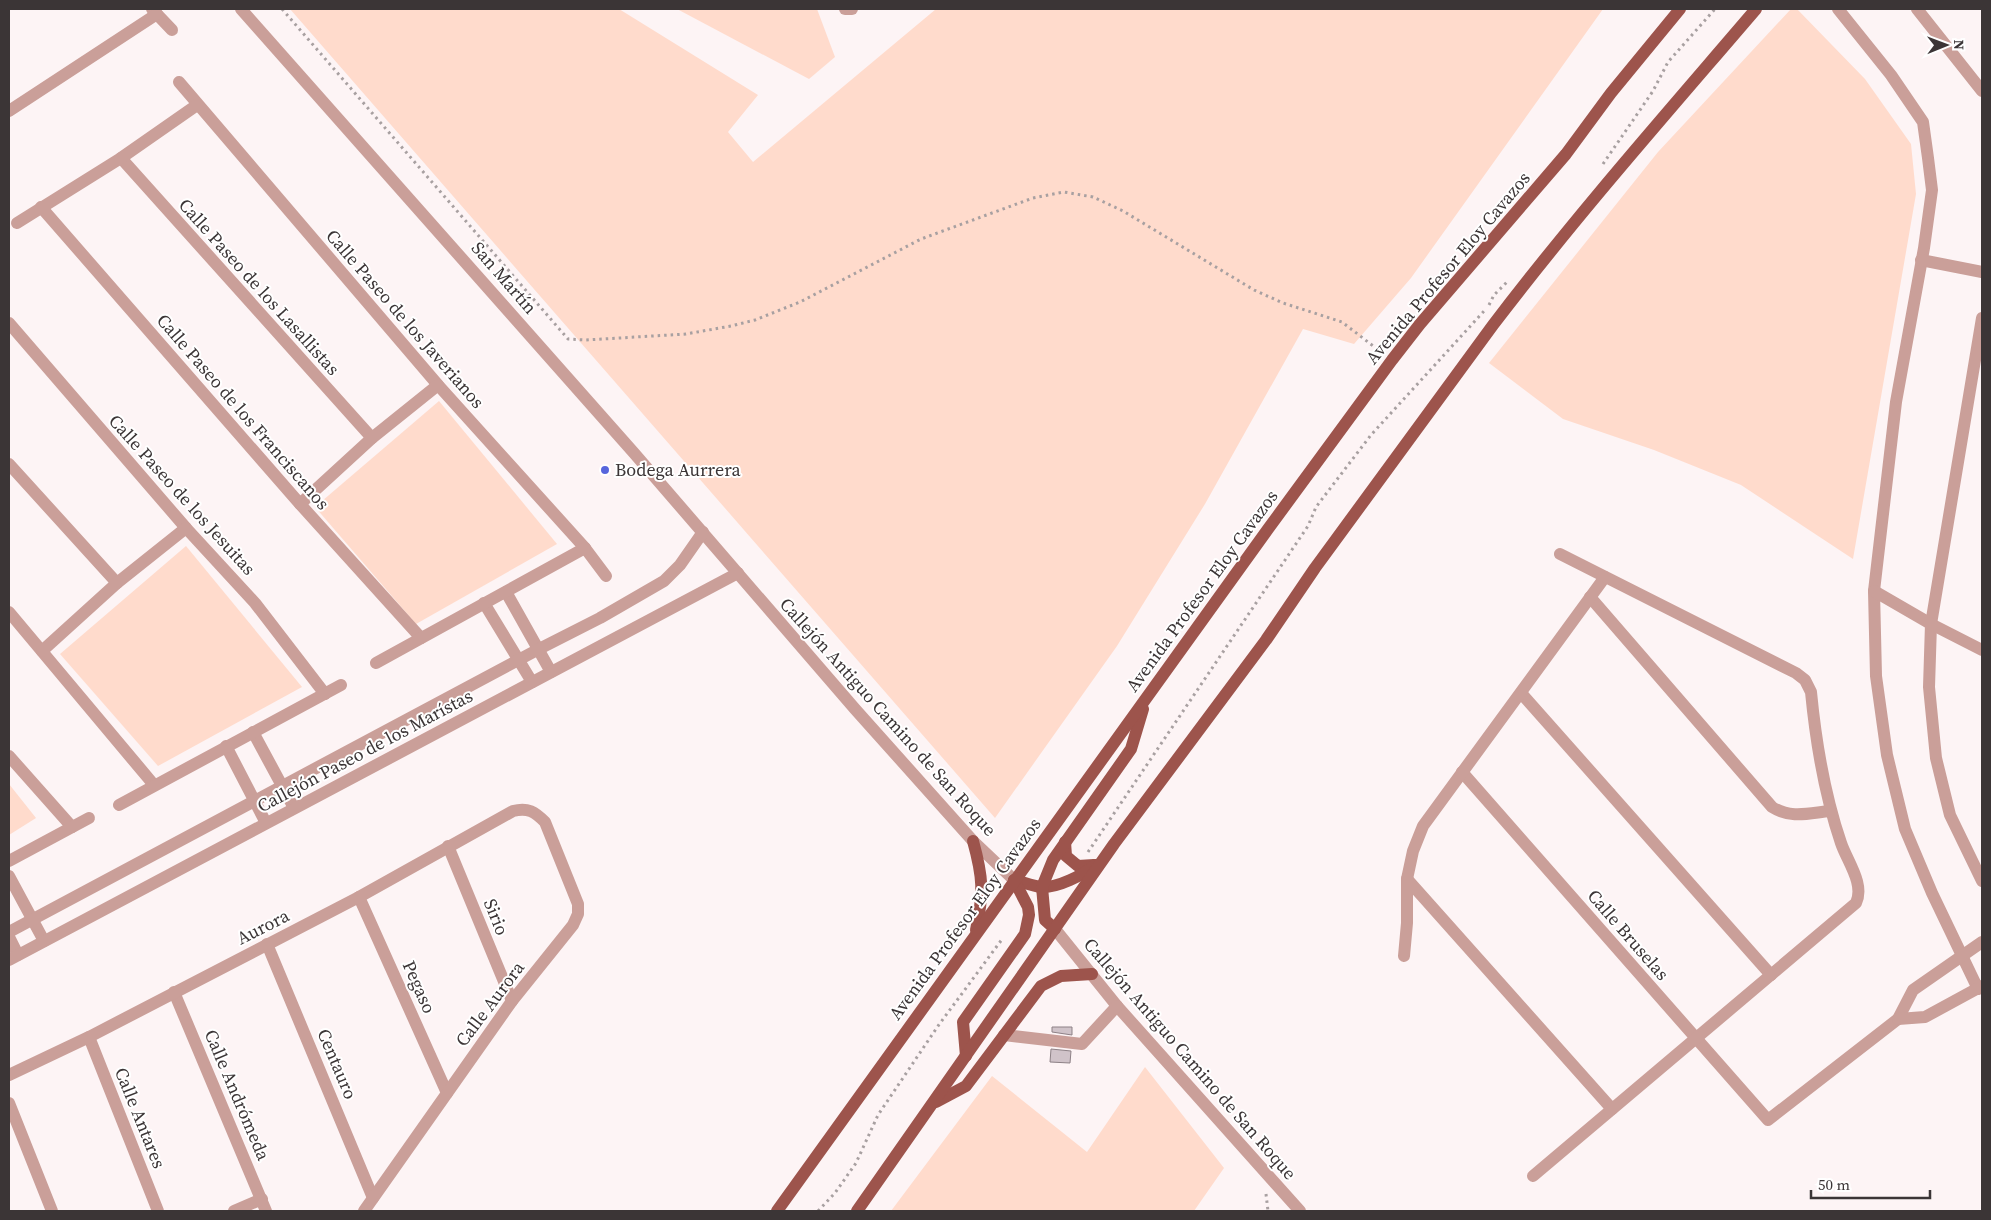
<svg xmlns="http://www.w3.org/2000/svg" width="1991" height="1220" font-family="'Source Serif 4',serif">
<rect width="100%" height="100%" fill="#fdf4f5"/>
<g fill="#ffdbcc">
<polygon points="290,9 619,9 758,95 728,132 753,162 936,9 1603,9 1411,278 1354,344 1303,329 1205,504 1117,646 995,818"/>
<polygon points="677,9 817,9 835,57 809,79"/>
<polygon points="1791,9 1797,9 1865,79 1911,144 1916,194 1853,559 1741,485 1654,450 1563,419 1489,363 1658,152"/>
<polygon points="439,401 557,544 416,624 315,507"/>
<polygon points="186,546 302,687 158,766 60,654"/>
<polygon points="9,784 36,818 9,835"/>
<polygon points="1145,1067 1224,1168 1194,1211 891,1211 992,1076 1087,1152"/>
</g>
<g fill="#d0c3c9" stroke="#8d8186">
<polygon points="1052,1027 1072,1027 1072,1035 1052,1032"/>
<polygon points="1051,1049 1071,1051 1070,1063 1050,1062"/>
</g>
<g fill="none" stroke-linecap="round" stroke-linejoin="round">
<g stroke="#a8a0a1" stroke-width="3" stroke-dasharray="2.5 4" stroke-linecap="butt">
<polyline points="282,9 568,339 586,340 686,334 731,326 755,320 800,302 921,239 1033,198 1064,192 1093,197 1123,211 1254,290 1283,303 1342,322 1381,352"/>
<polyline points="1603,164 1653,91 1668,62 1715,9"/>
<polyline points="1489,305 1494,295 1508,281"/>
<polyline points="1088,852 1308,526 1316,507 1371,435 1485,310"/>
<polyline points="1266,1194 1268,1211"/>
<polyline points="818,1211 835,1193 856,1163 878,1115 938,1026 1003,938"/>
</g>
<g stroke="#ca9f99" stroke-width="12">
<polyline points="152,9 172,30"/>
<polyline points="241,9 634,453 855,709 973,841 1014,880"/>
<polyline points="845,9 852,9"/>
<polyline points="1838,9 1891,75 1923,122 1928,158 1932,190 1924,248 1896,402 1874,591 1876,676 1887,755 1905,829 1932,893 1978,989"/>
<polyline points="1917,9 1982,91"/>
<polyline points="179,82 438,385 585,548 606,576"/>
<polyline points="9,111 157,14"/>
<polyline points="121,158 372,438"/>
<polyline points="41,207 300,504 421,638"/>
<polyline points="17,223 121,158 197,105"/>
<polyline points="1921,260 1982,272"/>
<polyline points="1982,318 1931,624 1929,687 1936,758 1950,815 1982,881"/>
<polyline points="9,323 186,528 255,603 325,694"/>
<polyline points="9,464 117,583"/>
<polyline points="300,504 372,438 438,385"/>
<polyline points="1874,591 1931,624 1982,650"/>
<polyline points="506,592 551,672"/>
<path d="M 1590,597 L 1772,807 C 1791,819 1809,813 1830,811"/>
<polyline points="484,603 532,682"/>
<polyline points="9,612 154,785"/>
<polyline points="42,651 117,583 186,528"/>
<polyline points="376,663 585,548"/>
<polyline points="1521,693 1771,975"/>
<polyline points="253,732 294,808"/>
<polyline points="226,746 266,823"/>
<polyline points="9,756 72,827"/>
<polyline points="1462,772 1768,1120 1898,1019 1913,990 1982,942"/>
<polyline points="119,805 341,685"/>
<polyline points="448,846 512,1001"/>
<polyline points="9,861 89,818"/>
<polyline points="9,876 44,941"/>
<polyline points="1407,879 1612,1109"/>
<polyline points="359,897 447,1093"/>
<polyline points="1055,929 1117,1006 1300,1211"/>
<polyline points="9,932 539,649 600,618 664,581 680,565 703,532"/>
<polyline points="9,937 18,955"/>
<polyline points="267,944 373,1198"/>
<polyline points="1404,956 1407,923 1407,879 1413,851 1423,826 1605,577"/>
<polyline points="9,960 738,573"/>
<polyline points="174,992 266,1211"/>
<polyline points="1898,1019 1925,1017 1982,986"/>
<polyline points="1004,1035 1082,1044 1117,1006"/>
<polyline points="89,1037 158,1211"/>
<path d="M 9,1075 L 89,1037 L 359,897 L 513,811 C 528,807 535,812 545,822 L 578,904 L 578,914 L 573,925 L 512,1001 L 364,1211"/>
<polyline points="9,1103 52,1211"/>
<path d="M 1533,1176 L 1856,903 C 1865,884 1847,861 1841,843 C 1824,793 1816,744 1811,692 L 1805,680 L 1796,673 L 1560,554"/>
<polyline points="234,1211 262,1199"/>
</g>
<g stroke="#9d544c" stroke-width="12">
<path d="M 973,841 C 983,877 984,893 976,930"/>
<polyline points="1065,842 1066,856 1078,866 1094,865"/>
<path d="M 1014,880 C 1023,882 1032,886 1041,887 C 1058,888 1083,875 1095,865"/>
<polyline points="1055,929 1045,920 1042,887 1053,860 1131,749 1143,709"/>
<polyline points="966,1056 963,1022 1025,934 1029,915 1028,907 1014,880"/>
<polyline points="936,1102 966,1086 1041,986 1061,976 1092,974"/>
<polyline points="777,1211 1268,529 1392,360 1420,324 1566,154 1611,93 1680,9"/>
<path d="M 857,1211 L 1114,844 L 1266,640 L 1315,568 L 1493,325 C 1576,216 1667,113 1756,9"/>
</g>
</g>
<circle fill="#5765dc" stroke="#fff" stroke-width="2" cx="605" cy="470" r="5"/>
<g text-anchor="middle" stroke-width="4" stroke-linejoin="round" paint-order="stroke">
<g font-size="18" fill="#3b3536" stroke="#fff">
<text transform="translate(1448 268) rotate(-50)" y="6">Avenida Profesor Eloy Cavazos</text>
<text transform="translate(504 278) rotate(49)" y="6">San Martín</text>
<text transform="translate(259 287) rotate(48)" y="6">Calle Paseo de los Lasallistas</text>
<text transform="translate(405 319) rotate(49)" y="6">Calle Paseo de los Javerianos</text>
<text transform="translate(243 412) rotate(49)" y="6">Calle Paseo de los Franciscanos</text>
<text transform="translate(182 495) rotate(48)" y="6">Calle Paseo de los Jesuitas</text>
<text transform="translate(1202 591) rotate(-54)" y="6">Avenida Profesor Eloy Cavazos</text>
<text transform="translate(888 717) rotate(48)" y="6">Callejón Antiguo Camino de San Roque</text>
<text transform="translate(365 751) rotate(-28)" y="6">Callejón Paseo de los Marístas</text>
<text transform="translate(496 917) rotate(68)" y="6">Sirio</text>
<text transform="translate(965 919) rotate(-54)" y="6">Avenida Profesor Eloy Cavazos</text>
<text transform="translate(263 927) rotate(-27)" y="6">Aurora</text>
<text transform="translate(1628 935) rotate(49)" y="6">Calle Bruselas</text>
<text transform="translate(419 987) rotate(66)" y="6">Pegaso</text>
<text transform="translate(490 1004) rotate(-53)" y="6">Calle Aurora</text>
<text transform="translate(1190 1059) rotate(49)" y="6">Callejón Antiguo Camino de San Roque</text>
<text transform="translate(337 1064) rotate(67)" y="6">Centauro</text>
<text transform="translate(237 1095) rotate(67)" y="6">Calle Andrómeda</text>
<text transform="translate(140 1118) rotate(68)" y="6">Calle Antares</text>
</g>
<g font-size="18" fill="#3b3536" stroke="#fff" text-anchor="start">
<text x="615" y="476">Bodega Aurrera</text>
</g>
</g>
<rect width="1991" height="1220" fill="none" stroke="#3b3536" stroke-width="20"/>
<g transform="translate(1946 45) rotate(89)" stroke="#ffffff" stroke-width="4" paint-order="stroke">
<path d="M0-4L9 19L0 12L-9 19Z" fill="#3b3536"/>
<text y="-8" font-size="14" font-weight="bold" text-anchor="middle" fill="#3b3536">N</text>
</g>
<path d="M1811 1190v8h119v-8" fill="none" stroke="#3b3536" stroke-width="2.5"/>
<text x="1818" y="1190" font-size="15" fill="#3b3536" stroke="#ffffff" stroke-width="4" paint-order="stroke">50 m</text>
</svg>
